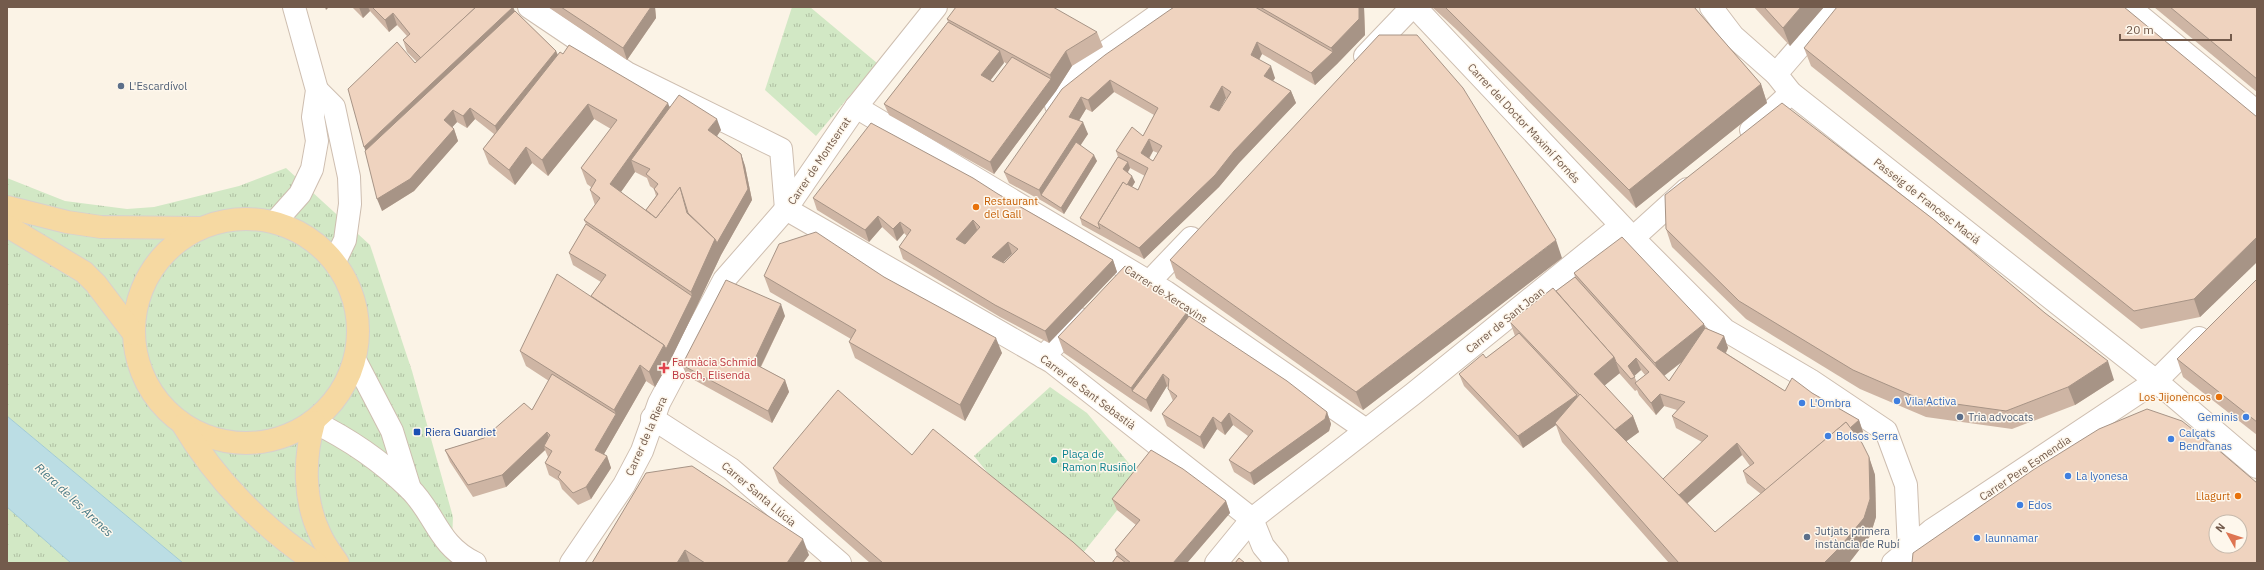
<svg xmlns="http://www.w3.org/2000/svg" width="2264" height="570" font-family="'IBM Plex Sans',sans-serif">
<defs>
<pattern id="grass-tufts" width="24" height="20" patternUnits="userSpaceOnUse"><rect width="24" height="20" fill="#d2e8c5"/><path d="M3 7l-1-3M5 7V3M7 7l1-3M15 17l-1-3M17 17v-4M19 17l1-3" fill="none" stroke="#afbfa2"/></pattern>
</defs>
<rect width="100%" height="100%" fill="#fbf3e6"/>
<g fill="url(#grass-tufts)">
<polygon points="792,7 810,7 877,63 816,136 765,90"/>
<polygon points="286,168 370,245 412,371 453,517 451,563 183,563 7,416 7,178 65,201 127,209 154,207 239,186"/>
<polygon points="1050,387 1087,413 1142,479 1079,558 1017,509 974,456"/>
<polygon points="7,507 71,563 7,563"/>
</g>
<polygon fill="#bbdde4" stroke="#a2cbd5" points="7,416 183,563 71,563 7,507"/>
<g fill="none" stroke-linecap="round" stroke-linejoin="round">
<defs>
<g id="minor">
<polyline points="529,7 627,73 781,149 786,209"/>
<polyline points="1415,7 1633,238 1725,330 1810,380 1886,431 1906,485 1909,549"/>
<polyline points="1711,7 1733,36 1776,74 1791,93 2156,381 2257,467"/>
<polyline points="2129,7 2257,112"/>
<polyline points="1365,56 1412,7"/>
<polyline points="1776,74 1834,7"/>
<polyline points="317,90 334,107 349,177 350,204 345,240 335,261"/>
<polyline points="1056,105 1080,70 1169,7"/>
<polyline points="856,107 1166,292 1366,430"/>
<polyline points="1751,130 1791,93"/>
<polyline points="786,209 1052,362 1252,519 1263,546 1277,563"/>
<polyline points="275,222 300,194 312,169 317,141 313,117 317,90 294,7"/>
<polyline points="1633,238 1687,189"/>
<polyline points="1149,282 1191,238"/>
<polyline points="1043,357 1080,319"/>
<polyline points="355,360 392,431 410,489"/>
<polyline points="652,418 731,469 840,563"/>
<path d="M 314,422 C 349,439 381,461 409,488 C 436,514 437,545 475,563"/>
<polyline points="571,563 624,485 642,451 659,403 724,280 786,209 856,107 936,7"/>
<polyline points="1216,563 1252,519 1413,394 1618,228 1633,238"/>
<polyline points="1893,563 1932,530 2156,381 2199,338"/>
</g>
<g id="major">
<polyline points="7,207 67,222 101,227 200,228"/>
<circle cx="246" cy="331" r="112"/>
<polyline points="7,226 84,272 96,284 134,334"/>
<path d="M 314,422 C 304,458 303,499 320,534 C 324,544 332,554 338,563"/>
<path d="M 183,425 C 215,479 263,528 316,563"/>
</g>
</defs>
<use href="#minor" stroke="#cebeb0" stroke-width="24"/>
<use href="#major" stroke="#d8d1cd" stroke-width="24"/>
<use href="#minor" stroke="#fff" stroke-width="22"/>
<use href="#major" stroke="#f6d9a2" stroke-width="22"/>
</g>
<g fill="#ceb5a4" fill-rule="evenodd">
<path d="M 352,7 L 513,7 L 515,11 L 556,51 L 558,55 L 563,54 L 670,107 L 721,130 L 717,136 L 741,154 L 745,166 L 752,200 L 721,255 L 696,308 L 670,361 L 655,387 L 646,381 L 604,454 L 607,456 L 611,468 L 591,499 L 578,505 L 562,489 L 559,481 L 549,475 L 545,463 L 548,457 L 545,450 L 506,487 L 473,497 L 450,462 L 445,450 L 484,438 L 532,410 L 549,381 L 526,366 L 520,351 L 591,296 L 601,282 L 573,265 L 569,253 L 586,224 L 584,220 L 595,205 L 590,190 L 591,187 L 587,184 L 581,168 L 611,129 L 594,119 L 548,176 L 532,163 L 515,185 L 489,164 L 483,149 L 494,134 L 475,119 L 467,128 L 457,122 L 452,127 L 454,129 L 458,141 L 414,191 L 382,211 L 415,63 L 417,62 L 407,52 L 403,40 L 407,36 L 397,25 L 389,32 L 370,11 L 363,18 ZM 635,172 L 647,178 L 650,186 L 654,189 L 656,196 L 646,210 L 621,192 Z"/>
<polygon points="548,7 655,7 656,18 627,60"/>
<path d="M 1174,7 L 1364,7 L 1365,35 L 1337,64 L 1315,85 L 1262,54 L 1259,60 L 1275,78 L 1273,81 L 1291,91 L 1296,103 L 1239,163 L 1219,187 L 1144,259 L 1082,225 L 1080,218 L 1118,157 L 1116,151 L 1143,136 L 1154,115 L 1114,92 L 1092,112 L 1086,109 L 1079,120 L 1088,134 L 1080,145 L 1097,161 L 1064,214 L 1044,202 L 1009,183 L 1004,172 ZM 1226,98 L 1227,99 L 1219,111 ZM 1153,151 L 1158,153 L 1153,161 L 1149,159 ZM 1130,168 L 1145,176 L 1138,190 L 1132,187 L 1135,182 L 1128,172 Z"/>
<polygon points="1432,7 1694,7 1761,84 1767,103 1636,208 1457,30"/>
<polygon points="1754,7 1824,7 1790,46"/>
<polygon points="2154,7 2257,7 2257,92"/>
<path d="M 947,19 L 1097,32 L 1103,47 L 1072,66 L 1056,91 L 994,174 L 889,115 L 884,104 L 948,22 ZM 1004,62 L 1007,64 L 993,82 L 990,81 Z"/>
<polygon points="1804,48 2257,117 2257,262 2200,317 2141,329 1811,66"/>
<path d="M 998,194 L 1113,260 L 1117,272 L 1049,343 L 1000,317 L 903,259 L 899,247 L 907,236 L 904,233 L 897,241 L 882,227 L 869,242 L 817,210 L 813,198 ZM 1012,254 L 1013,254 L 1004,263 L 1003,263 Z"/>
<polygon points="1666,229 2114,380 2075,405 2012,429 1926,417 1860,389 1746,319 1672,247"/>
<polygon points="1562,258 1363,410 1176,278 1170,260"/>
<path d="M 1574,273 L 1724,336 L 1728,348 L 1726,353 L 1785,391 L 1812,393 L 1859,420 L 1863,432 L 1857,437 L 1869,457 L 1875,475 L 1876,517 L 1870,536 L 1849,563 L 1669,563 L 1562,442 L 1556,425 L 1523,448 L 1464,386 L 1459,374 L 1486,358 L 1515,336 L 1510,322 L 1556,291 L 1575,277 ZM 1682,362 L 1669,381 L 1664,376 ZM 1641,370 L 1645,375 L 1637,382 L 1634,376 ZM 1619,373 L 1635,391 L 1637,390 L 1639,395 L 1656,415 L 1664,406 L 1677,410 L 1672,416 L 1676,428 L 1702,442 L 1663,479 L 1626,441 L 1639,432 L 1633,416 L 1604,386 ZM 1742,455 L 1750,466 L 1743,471 L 1747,483 L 1761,494 L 1715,532 L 1687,503 Z"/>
<polygon points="764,276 884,277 1002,353 965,421 855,358 849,342 851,339 770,292"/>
<polygon points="2257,279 2257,435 2183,377 2177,359"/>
<polygon points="785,316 761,367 785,380 789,392 772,423 687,376 682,365"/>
<polygon points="1189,316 1327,412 1331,424 1329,431 1254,485 1234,472 1229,460 1248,436 1233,425 1225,435 1217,429 1204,449 1167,426 1162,414 1173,401 1168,389 1168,387 1167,386 1151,412 1137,403 1064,353 1058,337"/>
<polygon points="912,455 1096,563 870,563 779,483 773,468"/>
<polygon points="646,473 809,555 803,563 592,563"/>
<polygon points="1112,499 1226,501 1230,513 1187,563 1112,563 1117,556 1115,550 1136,525 1117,510"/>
</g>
<g fill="#a79486">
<polygon points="325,7 329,7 326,10"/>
<polygon points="359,7 368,7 370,11 363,18"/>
<polygon points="513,7 519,22 370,163 364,147"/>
<polygon points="651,7 655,7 656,18 627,60 623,48"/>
<polygon points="1359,7 1364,7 1365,35 1337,64 1315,85 1311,73 1333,52 1331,48"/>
<polygon points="1801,7 1824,7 1790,46 1783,28"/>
<polygon points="393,13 397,25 389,32 385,20"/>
<polygon points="1257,42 1262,54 1255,67 1251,55"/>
<polygon points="556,51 561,63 499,138 495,126"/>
<polygon points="1000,51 1004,63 985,87 981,75"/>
<polygon points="1066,51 1072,66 1056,91 994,174 990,162 1051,79 1050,75"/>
<polygon points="1271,66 1275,78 1268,88 1264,76"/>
<polygon points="1110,80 1114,92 1092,112 1088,100"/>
<polygon points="1761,84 1767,103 1636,208 1629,190"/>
<polygon points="1222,86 1226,98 1215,119 1210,107"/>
<polygon points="1291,91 1296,103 1239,163 1219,187 1144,259 1139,248 1234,151"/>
<polygon points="1081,97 1086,109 1074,129 1069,117"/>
<polygon points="668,103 674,119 631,160 635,172 616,199 610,184"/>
<polygon points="588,104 594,119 548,176 542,160"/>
<polygon points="470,108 475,119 467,128 463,116"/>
<polygon points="453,110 457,122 448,132 444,120"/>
<polygon points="717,119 721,130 713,142 708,130"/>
<polygon points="1083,122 1088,134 1046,198 1041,195 1039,190"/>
<polygon points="454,129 458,141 414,191 382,211 377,199"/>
<polygon points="1149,139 1153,151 1145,165 1141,153"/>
<polygon points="526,147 532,163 515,185 509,170"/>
<polygon points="741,154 745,166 752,200 721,255 696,308 670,361 655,387 649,372 692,296 691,292"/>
<polygon points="1094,155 1097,161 1064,214 1061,208"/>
<polygon points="1128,162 1130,168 1126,175 1123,169"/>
<polygon points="1132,176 1135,182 1106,228 1102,226"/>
<polygon points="878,216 882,227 869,242 865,230"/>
<polygon points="973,220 978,232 960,251 956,239"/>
<polygon points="900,222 904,233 897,241 893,229"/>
<polygon points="2257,237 2257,262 2200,317 2194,299"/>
<polygon points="1556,240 1562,258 1363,410 1356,392"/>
<polygon points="1008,242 1012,254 996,269 992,257"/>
<polygon points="1113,260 1117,272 1049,343 1045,331"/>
<polygon points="781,304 785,316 757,374 753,363"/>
<polygon points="1187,312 1193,328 1132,391 1131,388"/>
<polygon points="1704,324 1709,340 1660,379 1655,363"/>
<polygon points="1724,336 1728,348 1722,360 1717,348"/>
<polygon points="996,338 1002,353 965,421 960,405"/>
<polygon points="1614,357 1620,373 1599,390 1594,374"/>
<polygon points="1636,358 1641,370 1632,378 1628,366"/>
<polygon points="2108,361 2114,380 2075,405 2068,387"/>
<polygon points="640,365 646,381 600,461 595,450 616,414 614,410"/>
<polygon points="1163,374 1167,386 1151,412 1146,400"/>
<polygon points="785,380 789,392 772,423 768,411"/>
<polygon points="1660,394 1664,406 1656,415 1651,403"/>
<polygon points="1577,395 1582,407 1555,423 1556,425 1523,448 1518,436"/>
<polygon points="1327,412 1331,424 1329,431 1254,485 1250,473"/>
<polygon points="1229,413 1233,425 1225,435 1221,423"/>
<polygon points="1633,416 1639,432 1620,446 1614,431"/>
<polygon points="1213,417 1217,429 1204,449 1200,437"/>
<polygon points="1859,420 1863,432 1775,506 1771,494"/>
<polygon points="547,432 551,444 544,446 545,450 506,487 502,475"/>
<polygon points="1737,443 1742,455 1681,509 1676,497"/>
<polygon points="607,456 611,468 591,499 586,487"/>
<polygon points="1869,457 1875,475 1876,517 1870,536 1849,563 1824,563"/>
<polygon points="1226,501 1230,513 1187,563 1173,563"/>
<polygon points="803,539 809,555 803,563 787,563"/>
<polygon points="685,550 690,563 677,563"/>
</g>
<g fill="#efd3bf" stroke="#a79486" fill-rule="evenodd">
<polygon points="372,7 476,7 421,58 403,40 410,34 393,13 385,20"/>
<polygon points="476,7 513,7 364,147 348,89 397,42 415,63"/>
<polygon points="561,7 651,7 623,48"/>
<polygon points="956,7 1053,7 1097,32 1066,51 1050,75 947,19"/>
<path d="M 1174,7 L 1255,7 L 1333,52 L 1311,73 L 1257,42 L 1251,55 L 1271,66 L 1264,76 L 1291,91 L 1234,151 L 1215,175 L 1139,248 L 1098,223 L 1123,182 L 1138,190 L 1148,168 L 1116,151 L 1132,127 L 1143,136 L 1158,108 L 1110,80 L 1088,100 L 1081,97 L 1069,117 L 1083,122 L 1039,190 L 1004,172 L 1062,89 L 1105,55 ZM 1222,86 L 1231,92 L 1219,111 L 1210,107 ZM 1149,139 L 1162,146 L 1153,161 L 1141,153 Z"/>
<polygon points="1260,7 1359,7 1359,19 1331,48"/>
<polygon points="1445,7 1694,7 1761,84 1629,190"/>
<polygon points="1764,7 1801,7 1783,28"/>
<polygon points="1837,7 2124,7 2257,117 2257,237 2194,299 2134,311 1804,48"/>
<polygon points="2170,7 2257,7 2257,79"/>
<polygon points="515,11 556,51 495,126 470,108 463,116 453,110 444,120 454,129 410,179 377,199 365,151"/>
<polygon points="948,22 1000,51 981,75 993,82 1012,57 1051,79 990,162 884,104"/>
<polygon points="1379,35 1417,35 1463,88 1556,240 1356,392 1170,260"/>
<polygon points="569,45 668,103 610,184 656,218 680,187 687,213 715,239 691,292 584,220 600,198 590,190 596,180 581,168 617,120 588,104 542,160 526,147 509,170 483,149 560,52 563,54"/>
<polygon points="679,95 717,119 708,130 741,154 748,189 717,243 715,239 688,213 680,187 656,218 646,210 658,194 654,189 658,184 646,174 650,169 631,160"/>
<polygon points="1782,103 1933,219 2045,313 2108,361 2068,387 2006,411 1920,399 1853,370 1739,301 1666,229 1665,195"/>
<path d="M 871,123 L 973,178 L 998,194 L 1113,260 L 1045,331 L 995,305 L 899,247 L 911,230 L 900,222 L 893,229 L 878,216 L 865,230 L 813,198 ZM 973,220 L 980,227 L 965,244 L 956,239 ZM 1008,242 L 1018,249 L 1004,263 L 992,257 Z"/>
<polygon points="1076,142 1094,155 1061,208 1041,195"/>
<polygon points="1118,157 1128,162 1123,169 1132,176 1127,185 1123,182 1098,223 1100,229 1080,218"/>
<polygon points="586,224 692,296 666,349 664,345 591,296 606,275 569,253"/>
<polygon points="816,232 884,277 996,338 960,405 849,342 856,330 764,276 779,244"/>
<polygon points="1622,237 1704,324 1655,363 1574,273"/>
<polygon points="1125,266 1187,312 1131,388 1058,337"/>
<polygon points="557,274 664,345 649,372 640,365 614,410 520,351"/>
<polygon points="1575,277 1669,381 1705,328 1724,336 1717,348 1785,391 1792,378 1812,393 1859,420 1850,428 1846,422 1766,490 1743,471 1754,463 1737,443 1679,495 1663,479 1708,436 1672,416 1685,402 1660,394 1651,403 1635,383 1649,372 1636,358 1628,366 1635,377 1631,379 1616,362 1614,357 1556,291"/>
<polygon points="2257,279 2257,422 2177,359"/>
<polygon points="726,280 781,304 753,363 785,380 768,411 682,365"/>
<polygon points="1553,288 1614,357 1594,374 1633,416 1615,430 1580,394 1580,395 1510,322"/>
<polygon points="1189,316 1287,381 1327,412 1325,419 1250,473 1229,460 1253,431 1229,413 1221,423 1213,417 1200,437 1162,414 1177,396 1168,389 1169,379 1163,374 1146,400 1132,391"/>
<polygon points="1519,333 1577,395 1518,436 1459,374 1483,354 1486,358"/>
<polygon points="552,374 616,414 595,450 607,456 586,487 573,493 558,477 561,472 545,463 552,451 544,446 550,435 547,432 502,475 468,485 445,450 484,438 524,403 532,410"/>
<polygon points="838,390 912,455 933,429 1073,542 1096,563 883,563 773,468"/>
<polygon points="1580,394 1715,532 1846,422 1862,443 1869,457 1870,499 1864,518 1839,548 1824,563 1679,563 1555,423"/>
<path d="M 2147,409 L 2182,421 L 2216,448 L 2257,483 L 2257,563 L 1912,563 L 1913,553 L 2033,470 L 2099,429 ZM 2216,522 L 2240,522 L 2240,546 L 2216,546 Z"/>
<polygon points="1151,450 1183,469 1226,501 1173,563 1131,563 1115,550 1140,520 1112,499"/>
<polygon points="692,466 803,539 787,563 705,563 685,550 677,563 592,563 646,473"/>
<polygon points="1117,556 1126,563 1112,563"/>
<polygon points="1239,558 1245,563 1235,563"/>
</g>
<g fill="#5c6f8a" stroke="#fef7ec" stroke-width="1.5">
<circle cx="121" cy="86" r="4"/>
<circle cx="1960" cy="417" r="4"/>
<circle cx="1807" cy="537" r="4"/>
</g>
<g fill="#e8710a" stroke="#fef7ec" stroke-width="1.5">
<circle cx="976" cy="207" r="4"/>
<circle cx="2219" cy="397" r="4"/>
<circle cx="2238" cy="496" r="4"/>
</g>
<path fill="#e0444e" stroke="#fef7ec" stroke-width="1.5" d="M662 362h4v4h4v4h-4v4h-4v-4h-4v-4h4z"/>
<g fill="#3f7fe0" stroke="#fef7ec" stroke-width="1.5">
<circle cx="1897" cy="401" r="4"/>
<circle cx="1802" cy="403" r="4"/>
<circle cx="2246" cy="417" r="4"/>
<circle cx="1828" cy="436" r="4"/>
<circle cx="2171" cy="439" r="4"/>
<circle cx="2068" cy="476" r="4"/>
<circle cx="2020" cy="505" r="4"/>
<circle cx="1977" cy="538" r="4"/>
</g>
<rect fill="#1a4fb4" stroke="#fef7ec" stroke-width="1.5" x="413" y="428" width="8" height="8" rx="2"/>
<circle fill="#0f9aa8" stroke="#fef7ec" stroke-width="1.5" cx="1054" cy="460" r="4"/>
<g text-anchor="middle" stroke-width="3" stroke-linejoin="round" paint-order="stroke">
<g font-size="11" fill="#4e5e75" stroke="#fef7ec" text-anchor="start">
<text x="129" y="90">L'Escardívol</text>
<text x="1968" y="421">Tria advocats</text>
<text x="1815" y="535">Jutjats primera<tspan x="1815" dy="13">instància de Rubí</tspan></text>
</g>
<g font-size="11" fill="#735b4c" stroke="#fef7ec">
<text transform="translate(1524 123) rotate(47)" y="4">Carrer del Doctor Maximí Fornés</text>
<text transform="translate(819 161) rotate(-56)" y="4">Carrer de Montserrat</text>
<text transform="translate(1927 201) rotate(38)" y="4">Passeig de Francesc Maciá</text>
<text transform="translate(1166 294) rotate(33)" y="4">Carrer de Xercavins</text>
<text transform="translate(1505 320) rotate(-39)" y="4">Carrer de Sant Joan</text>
<text transform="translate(1088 392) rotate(37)" y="4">Carrer de Sant Sebastià</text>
<text transform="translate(646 436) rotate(-66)" y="4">Carrer de la Riera</text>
<text transform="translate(2025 468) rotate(-34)" y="4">Carrer Pere Esmendia</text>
<text transform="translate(759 494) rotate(40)" y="4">Carrer Santa Llúcia</text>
</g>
<g font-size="11" fill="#c56008" stroke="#fef7ec" text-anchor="end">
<text x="984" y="205" text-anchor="start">Restaurant<tspan x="984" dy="13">del Gall</tspan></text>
<text x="2211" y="401">Los Jijonencos</text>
<text x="2230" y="500">Llagurt</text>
</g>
<g font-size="11" fill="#be3a42" stroke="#fef7ec" text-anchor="start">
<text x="672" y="366">Farmàcia Schmid<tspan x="672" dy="13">Bosch, Elisenda</tspan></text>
</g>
<g font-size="11" fill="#366cbe" stroke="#fef7ec" text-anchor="start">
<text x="1905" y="405">Vila Activa</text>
<text x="1810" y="407">L'Ombra</text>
<text x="2238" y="421" text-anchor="end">Geminis</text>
<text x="2179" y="437">Calçats<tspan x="2179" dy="13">Bendranas</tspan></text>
<text x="1836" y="440">Bolsos Serra</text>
<text x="2076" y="480">La lyonesa</text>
<text x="2028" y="509">Edos</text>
<text x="1985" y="542">launnamar</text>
</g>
<g font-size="11" fill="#164399" stroke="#fef7ec" text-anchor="start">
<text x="425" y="436">Riera Guardiet</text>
</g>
<g font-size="11" fill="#0d838f" stroke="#fef7ec" text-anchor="start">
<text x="1062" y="458">Plaça de<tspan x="1062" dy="13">Ramon Rusiñol</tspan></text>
</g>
<g font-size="12" font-style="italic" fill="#477985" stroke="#fef7ec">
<text transform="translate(74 500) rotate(43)" y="4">Riera de les Arenes</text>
</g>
</g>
<rect width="2264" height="570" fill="none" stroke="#735b4c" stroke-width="16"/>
<g transform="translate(2228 534) rotate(309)"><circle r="19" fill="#fef7ec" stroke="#c6b9ac"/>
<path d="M0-3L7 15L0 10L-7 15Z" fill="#de7552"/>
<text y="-6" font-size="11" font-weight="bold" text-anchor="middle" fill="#735b4c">N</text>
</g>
<path d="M2120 34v6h111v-6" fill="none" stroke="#735b4c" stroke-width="2"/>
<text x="2126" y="34" font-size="12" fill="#735b4c" stroke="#fef7ec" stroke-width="3" paint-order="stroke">20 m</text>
</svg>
